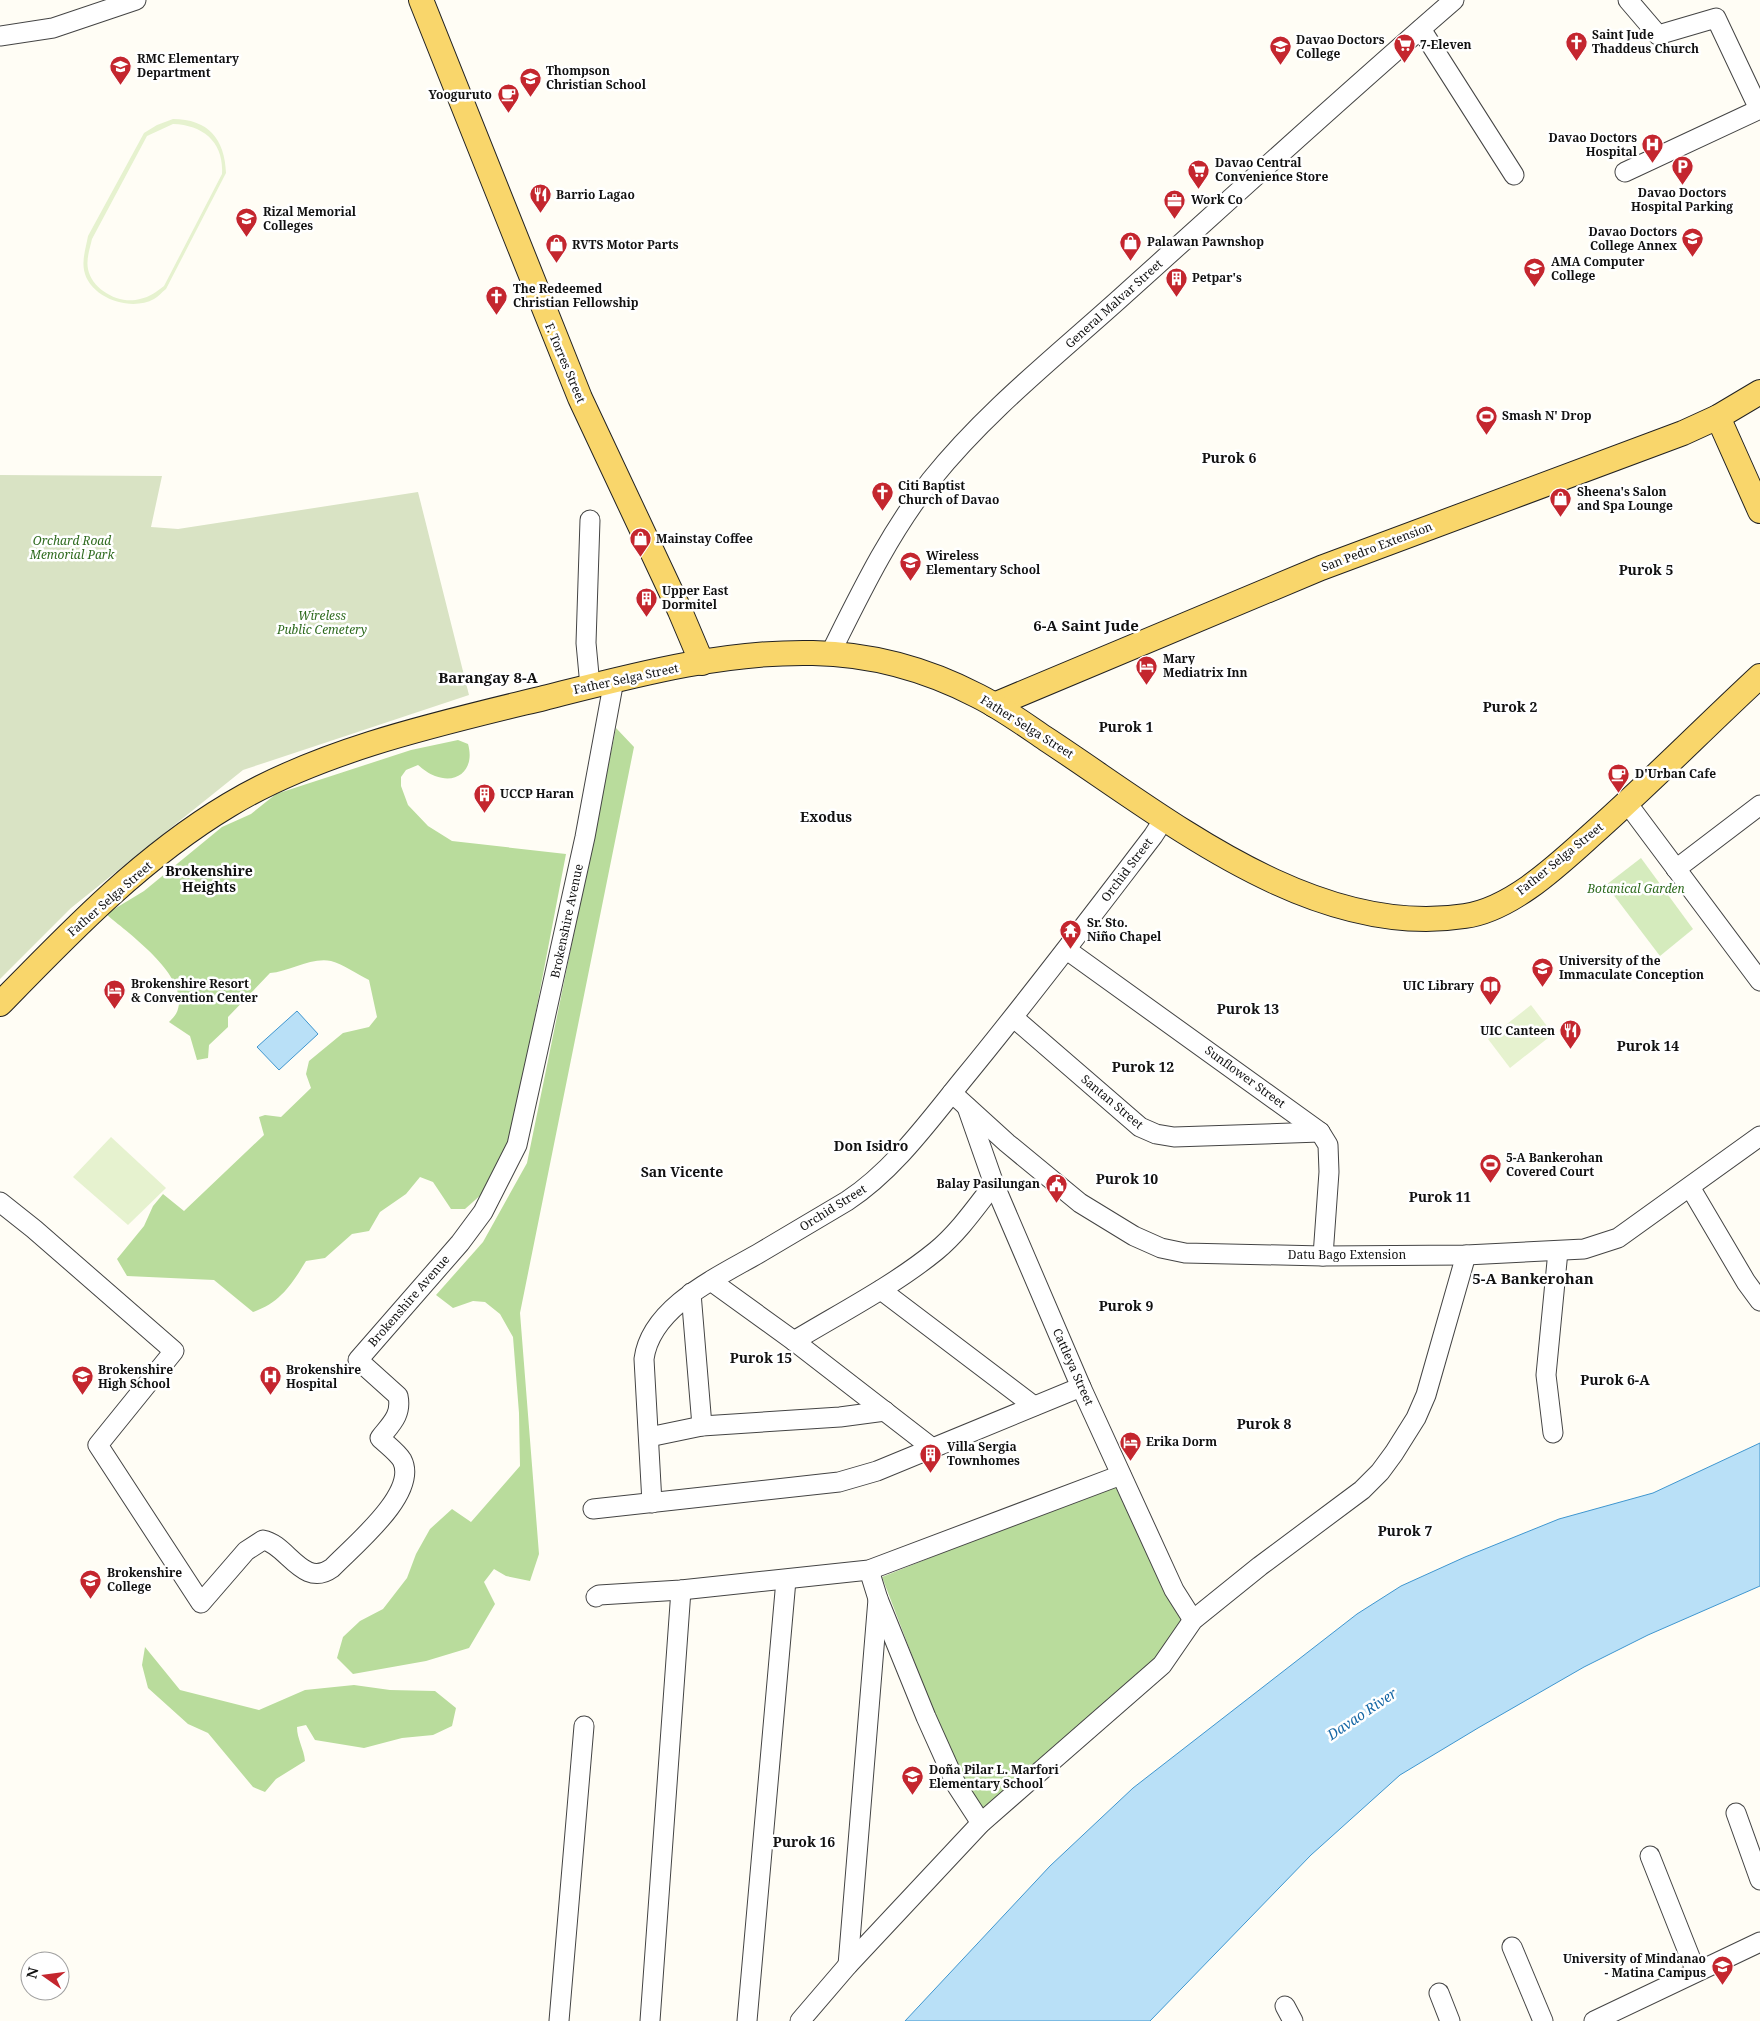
<svg xmlns="http://www.w3.org/2000/svg" width="1760" height="2021" font-family="'Noto Serif',serif">
<rect width="100%" height="100%" fill="#fffdf5"/>
<polygon fill="#d5ebbd" points="1641,858 1693,929 1660,956 1606,885"/>
<g fill="#b9dc9c">
<polygon points="616,728 634,747 520,1313 539,1554 530,1581 506,1576 494,1569 484,1582 495,1604 469,1648 426,1661 353,1674 337,1658 343,1637 360,1621 383,1609 407,1578 416,1554 430,1529 452,1509 471,1522 520,1466 519,1413 513,1337 500,1314 485,1302 473,1301 453,1308 436,1295 483,1242 527,1163"/>
<path d="M 458,740 L 468,744 C 475,768 459,785 435,776 C 429,774 423,769 418,765 L 406,770 L 401,777 L 401,786 L 408,805 L 428,826 L 452,841 L 566,854 L 511,1142 L 483,1193 L 465,1209 L 451,1209 L 433,1182 L 420,1177 L 406,1194 L 380,1212 L 369,1231 L 352,1234 L 325,1258 L 306,1261 C 292,1284 280,1303 253,1312 L 214,1280 L 127,1276 L 117,1259 L 144,1226 L 153,1206 L 163,1194 L 184,1211 L 264,1135 L 259,1117 L 265,1115 L 281,1117 L 311,1088 L 306,1074 L 309,1061 L 343,1033 L 369,1027 L 377,1017 L 369,980 C 358,975 343,964 331,961 C 311,957 289,972 270,973 L 228,1017 L 228,1027 L 209,1045 L 208,1058 L 197,1060 L 190,1036 L 169,1022 C 172,1019 177,1014 178,1009 C 188,975 129,934 106,914 L 144,891 L 222,827 L 251,814 L 276,794 L 411,750 Z"/>
<polygon points="1114,1484 1183,1621 1160,1656 984,1813 960,1781 882,1577"/>
<path d="M 145,1647 L 180,1690 L 259,1710 L 305,1690 L 354,1685 L 390,1690 L 435,1691 L 456,1708 L 452,1726 L 433,1735 L 402,1738 L 364,1748 L 315,1740 L 306,1725 L 297,1727 C 297,1739 304,1749 305,1761 L 276,1779 L 265,1792 L 253,1787 L 208,1733 L 188,1724 L 148,1688 L 142,1665 Z"/>
</g>
<polygon fill="#d9e3c4" points="0,475 162,476 151,527 178,529 418,492 469,695 243,770 71,908 0,979"/>
<g fill="#e6f2cf" fill-rule="evenodd">
<path d="M 173,119 C 208,119 225,139 226,173 L 166,289 C 162,292 158,297 154,299 C 131,312 89,298 84,270 C 82,259 86,247 88,236 L 144,133 L 157,125 ZM 173,124 C 204,125 224,143 222,174 L 164,286 C 156,292 150,297 140,299 C 120,305 92,290 88,269 C 86,259 90,248 92,239 L 147,136 Z"/>
<polygon points="1531,1005 1553,1034 1510,1068 1488,1039"/>
<polygon points="111,1137 166,1188 128,1225 73,1177"/>
</g>
<g fill="#b9e0f7" stroke="#3f96cf">
<polygon points="297,1011 318,1034 279,1070 257,1047"/>
<polygon points="1760,1443 1760,1586 1648,1635 1584,1667 1478,1728 1400,1775 1311,1855 1150,2021 905,2021 1050,1866 1133,1788 1357,1614 1401,1586 1465,1557 1559,1519 1653,1493"/>
</g>
<g fill="none" stroke-linecap="round" stroke-linejoin="round">
<defs>
<g id="minor">
<polyline points="1628,0 1658,35 1716,18 1759,109"/>
<polyline points="1421,29 1514,175"/>
<polyline points="0,36 53,28 136,0"/>
<polyline points="1625,172 1760,109"/>
<path d="M 830,654 C 860,594 889,533 931,480 C 987,410 1060,353 1126,293 C 1235,195 1343,96 1454,0"/>
<polyline points="590,686 586,643 590,520"/>
<polyline points="1627,803 1760,981"/>
<polyline points="1676,869 1760,805"/>
<polyline points="1067,950 1320,1132 1328,1145 1329,1172 1323,1256"/>
<polyline points="1014,1018 1140,1127 1156,1134 1174,1137 1320,1132"/>
<polyline points="952,1093 1007,1143 1080,1203 1134,1236 1161,1248 1185,1253 1323,1256 1466,1255 1584,1249 1618,1238 1760,1136"/>
<polyline points="967,1107 994,1184 1081,1387 1174,1590 1193,1620"/>
<polyline points="1690,1187 1746,1282 1760,1301"/>
<path d="M 0,1202 L 34,1229 L 174,1351 L 98,1445 L 201,1603 L 246,1551 L 263,1540 C 287,1544 303,1589 332,1568 C 353,1546 419,1493 402,1460 C 397,1452 387,1445 380,1438 C 391,1424 402,1415 398,1396 L 358,1360 L 460,1243 L 483,1212 L 517,1145 L 585,837 L 614,680"/>
<polyline points="711,1281 794,1341 931,1447"/>
<polyline points="881,1290 1034,1406"/>
<polyline points="691,1293 702,1426"/>
<path d="M 794,1341 C 842,1312 893,1286 936,1251 C 959,1232 976,1207 994,1184"/>
<polyline points="1553,1433 1546,1375 1558,1251"/>
<polyline points="649,1437 702,1426 840,1417 885,1411"/>
<path d="M 652,1503 L 644,1359 C 651,1306 720,1276 761,1252 C 790,1235 818,1218 847,1201 C 894,1170 929,1121 964,1078 C 1029,999 1091,917 1153,836 L 1164,819"/>
<polyline points="593,1509 839,1482 877,1471 1081,1387"/>
<polyline points="869,1570 878,1599 926,1717 957,1786 981,1823"/>
<polyline points="596,1597 599,1595 681,1590 869,1570 1121,1475"/>
<polyline points="1736,1813 1760,1880"/>
<polyline points="1650,1856 1696,1972"/>
<polyline points="1512,1947 1543,2021"/>
<polyline points="848,1965 878,1599"/>
<polyline points="1439,1993 1450,2021"/>
<polyline points="1285,2006 1293,2021"/>
<polyline points="559,2021 584,1726"/>
<polyline points="650,2021 681,1590"/>
<polyline points="747,2021 786,1580"/>
<polyline points="800,2021 848,1965 981,1823 1162,1665 1193,1620 1260,1566 1362,1490 1380,1472 1394,1453 1416,1418 1426,1395 1466,1255"/>
<polyline points="1594,2021 1760,1942"/>
</g>
<g id="major">
<polyline points="421,0 580,398 680,611 702,663"/>
<polyline points="1718,417 1760,511"/>
<polyline points="994,705 1321,568 1683,433 1718,417 1760,392"/>
<path d="M 0,1004 C 70,932 142,857 229,805 C 320,750 441,723 544,698 C 631,676 722,651 813,653 C 871,654 926,669 978,696 C 1002,708 1024,724 1046,739 C 1165,817 1312,940 1465,916 C 1514,909 1562,861 1598,829 C 1654,779 1706,726 1760,676"/>
</g>
</defs>
<use href="#minor" stroke="#444" stroke-width="21"/>
<use href="#major" stroke="#222" stroke-width="26"/>
<use href="#minor" stroke="#fff" stroke-width="19"/>
<use href="#major" stroke="#f9d66b" stroke-width="24"/>
</g>
<defs>
<symbol id="church-pin" viewBox="-11 -11 22 30"><path d="M0 17L-7.5 6A9.5 9.5 0 1 1 7.5 6Z" fill="#c4262e" stroke="#fff"/><path d="M-1.2-6h2.4v3.5h3.3v2.4h-3.3V6h-2.4V-.1h-3.3v-2.4h3.3Z" fill="#fff"/></symbol>
<symbol id="supermarket-pin" viewBox="-11 -11 22 30"><path d="M0 17L-7.5 6A9.5 9.5 0 1 1 7.5 6Z" fill="#c4262e" stroke="#fff"/><path d="M-6-5.5h2.5l.6 2H6L4.5 2H-2.5L-4.4-4H-6ZM-1.5 3.2a1.3 1.3 0 1 0 .1 0ZM3 3.2a1.3 1.3 0 1 0 .1 0Z" fill="#fff"/></symbol>
<symbol id="university-pin" viewBox="-11 -11 22 30"><path d="M0 17L-7.5 6A9.5 9.5 0 1 1 7.5 6Z" fill="#c4262e" stroke="#fff"/><path d="M0-5L7-2L0 1L-7-2ZM-4 1L0 2.5L4 1V4Q0 6-4 4Z" fill="#fff"/></symbol>
<symbol id="school-pin" viewBox="-11 -11 22 30"><path d="M0 17L-7.5 6A9.5 9.5 0 1 1 7.5 6Z" fill="#c4262e" stroke="#fff"/><path d="M0-5L7-2L0 1L-7-2ZM-4 1L0 2.5L4 1V4Q0 6-4 4Z" fill="#fff"/></symbol>
<symbol id="cafe-pin" viewBox="-11 -11 22 30"><path d="M0 17L-7.5 6A9.5 9.5 0 1 1 7.5 6Z" fill="#c4262e" stroke="#fff"/><path d="M-5.5-4.5H6V0H3Q3 3.5 0 3.5H-2.5Q-5.5 3.5-5.5 0ZM3-3.2v2h1.7v-2ZM-6 4.5H4V6H-6Z" fill="#fff"/></symbol>
<symbol id="hospital-pin" viewBox="-11 -11 22 30"><path d="M0 17L-7.5 6A9.5 9.5 0 1 1 7.5 6Z" fill="#c4262e" stroke="#fff"/><path d="M-5-5h3v3.5h4V-5h3V5h-3V1.5h-4V5h-3Z" fill="#fff"/></symbol>
<symbol id="parking-pin" viewBox="-11 -11 22 30"><path d="M0 17L-7.5 6A9.5 9.5 0 1 1 7.5 6Z" fill="#c4262e" stroke="#fff"/><path d="M-3.5-5.5H1a3.5 3.5 0 0 1 0 7H-1V5.5H-3.5ZM-1-3.4V-.6H.8a1.4 1.4 0 0 0 0-2.8Z" fill="#fff"/></symbol>
<symbol id="restaurant-pin" viewBox="-11 -11 22 30"><path d="M0 17L-7.5 6A9.5 9.5 0 1 1 7.5 6Z" fill="#c4262e" stroke="#fff"/><path d="M-5-6h1v4h1v-4h1v4h1v-4h1v5L-1.5 .5V6h-2V.5L-5-1ZM5-6V6H3V1.5H1.5Q1.5-4 5-6Z" fill="#fff"/></symbol>
<symbol id="office-pin" viewBox="-11 -11 22 30"><path d="M0 17L-7.5 6A9.5 9.5 0 1 1 7.5 6Z" fill="#c4262e" stroke="#fff"/><path d="M-6-3h4V-5.5h4V-3h4V5H-6ZM-1-4.5V-3h2v-1.5ZM-6 0V1H6V0Z" fill="#fff"/></symbol>
<symbol id="shop-pin" viewBox="-11 -11 22 30"><path d="M0 17L-7.5 6A9.5 9.5 0 1 1 7.5 6Z" fill="#c4262e" stroke="#fff"/><path d="M-5-2.5h2.3a2.7 3.5 0 0 1 5.4 0H5L5.5 6h-11ZM-1.5-2.5h3a1.5 2.3 0 0 0-3 0Z" fill="#fff"/></symbol>
<symbol id="building-pin" viewBox="-11 -11 22 30"><path d="M0 17L-7.5 6A9.5 9.5 0 1 1 7.5 6Z" fill="#c4262e" stroke="#fff"/><path d="M-4-6H4V6H1V3H-1V6H-4ZM-2.5-4.3h1.7v1.8h-1.7ZM.8-4.3h1.7v1.8H.8ZM-2.5-1h1.7V.8h-1.7ZM.8-1h1.7V.8H.8Z" fill="#fff"/></symbol>
<symbol id="stadium-pin" viewBox="-11 -11 22 30"><path d="M0 17L-7.5 6A9.5 9.5 0 1 1 7.5 6Z" fill="#c4262e" stroke="#fff"/><path d="M0-5a6.5 5 0 1 0 0 10a6.5 5 0 1 0 0-10ZM-3.5-1.8h7v3.6h-7Z" fill="#fff"/></symbol>
<symbol id="hotel-pin" viewBox="-11 -11 22 30"><path d="M0 17L-7.5 6A9.5 9.5 0 1 1 7.5 6Z" fill="#c4262e" stroke="#fff"/><path d="M-6-4.5h1.5V1H6V5H4.5V3h-9V5H-6ZM-4 0a1.8 1.8 0 1 1 3.6 0ZM.5 0V-2.5h3Q6-2.5 6 0Z" fill="#fff"/></symbol>
<symbol id="temple-pin" viewBox="-11 -11 22 30"><path d="M0 17L-7.5 6A9.5 9.5 0 1 1 7.5 6Z" fill="#c4262e" stroke="#fff"/><path d="M0-6L5-2H3V0L6.5 2.5H4V6H1.5V3h-3V6H-4V2.5H-6.5L-3 0V-2H-5Z" fill="#fff"/></symbol>
<symbol id="library-pin" viewBox="-11 -11 22 30"><path d="M0 17L-7.5 6A9.5 9.5 0 1 1 7.5 6Z" fill="#c4262e" stroke="#fff"/><path d="M-6-4Q-3-5.5-.7-3.5V5Q-3 3-6 4ZM6-4Q3-5.5 .7-3.5V5Q3 3 6 4Z" fill="#fff"/></symbol>
<symbol id="civic-pin" viewBox="-11 -11 22 30"><path d="M0 17L-7.5 6A9.5 9.5 0 1 1 7.5 6Z" fill="#c4262e" stroke="#fff"/><path d="M-.6-6.5H3V-4.5H.6V-3L4-1V1h2V6H-6V1h2V-1L-.6-3ZM-1.2 2.5V6h2.4V2.5Z" fill="#fff"/></symbol>
</defs>
<g fill-rule="evenodd">
<use href="#church-pin" x="1564" y="30" width="25" height="34"/>
<use href="#supermarket-pin" x="1392" y="32" width="25" height="34"/>
<use href="#university-pin" x="1268" y="34" width="25" height="34"/>
<use href="#school-pin" x="108" y="54" width="25" height="34"/>
<use href="#school-pin" x="518" y="66" width="25" height="34"/>
<use href="#cafe-pin" x="496" y="82" width="25" height="34"/>
<use href="#hospital-pin" x="1640" y="132" width="25" height="34"/>
<use href="#parking-pin" x="1670" y="154" width="25" height="34"/>
<use href="#supermarket-pin" x="1186" y="158" width="25" height="34"/>
<use href="#restaurant-pin" x="528" y="182" width="25" height="34"/>
<use href="#office-pin" x="1162" y="188" width="25" height="34"/>
<use href="#university-pin" x="234" y="206" width="25" height="34"/>
<use href="#university-pin" x="1680" y="226" width="25" height="34"/>
<use href="#shop-pin" x="1118" y="230" width="25" height="34"/>
<use href="#shop-pin" x="544" y="232" width="25" height="34"/>
<use href="#university-pin" x="1522" y="256" width="25" height="34"/>
<use href="#building-pin" x="1164" y="266" width="25" height="34"/>
<use href="#church-pin" x="484" y="284" width="25" height="34"/>
<use href="#stadium-pin" x="1474" y="404" width="25" height="34"/>
<use href="#church-pin" x="870" y="480" width="25" height="34"/>
<use href="#shop-pin" x="1548" y="486" width="25" height="34"/>
<use href="#shop-pin" x="628" y="526" width="25" height="34"/>
<use href="#school-pin" x="898" y="550" width="25" height="34"/>
<use href="#building-pin" x="634" y="586" width="25" height="34"/>
<use href="#hotel-pin" x="1134" y="654" width="25" height="34"/>
<use href="#cafe-pin" x="1606" y="762" width="25" height="34"/>
<use href="#building-pin" x="472" y="782" width="25" height="34"/>
<use href="#temple-pin" x="1058" y="918" width="25" height="34"/>
<use href="#university-pin" x="1530" y="956" width="25" height="34"/>
<use href="#library-pin" x="1478" y="974" width="25" height="34"/>
<use href="#hotel-pin" x="102" y="978" width="25" height="34"/>
<use href="#restaurant-pin" x="1558" y="1018" width="25" height="34"/>
<use href="#stadium-pin" x="1478" y="1152" width="25" height="34"/>
<use href="#civic-pin" x="1044" y="1172" width="25" height="34"/>
<use href="#school-pin" x="70" y="1364" width="25" height="34"/>
<use href="#hospital-pin" x="258" y="1364" width="25" height="34"/>
<use href="#hotel-pin" x="1118" y="1430" width="25" height="34"/>
<use href="#building-pin" x="918" y="1442" width="25" height="34"/>
<use href="#university-pin" x="78" y="1568" width="25" height="34"/>
<use href="#school-pin" x="900" y="1764" width="25" height="34"/>
<use href="#university-pin" x="1710" y="1954" width="25" height="34"/>
</g>
<g text-anchor="middle" stroke-width="5" stroke-linejoin="round" paint-order="stroke">
<g font-size="12" font-weight="bold" fill="#111" stroke="#fff" text-anchor="start">
<text x="1592" y="39">Saint Jude<tspan x="1592" dy="14">Thaddeus Church</tspan></text>
<text x="1296" y="44">Davao Doctors<tspan x="1296" dy="14">College</tspan></text>
<text x="1420" y="49">7-Eleven</text>
<text x="137" y="63">RMC Elementary<tspan x="137" dy="14">Department</tspan></text>
<text x="546" y="75">Thompson<tspan x="546" dy="14">Christian School</tspan></text>
<text x="492" y="99" text-anchor="end">Yooguruto</text>
<text x="1637" y="142" text-anchor="end">Davao Doctors<tspan x="1637" dy="14">Hospital</tspan></text>
<text x="1215" y="167">Davao Central<tspan x="1215" dy="14">Convenience Store</tspan></text>
<text x="1682" y="197" text-anchor="middle">Davao Doctors<tspan x="1682" dy="14">Hospital Parking</tspan></text>
<text x="556" y="199">Barrio Lagao</text>
<text x="1191" y="204">Work Co</text>
<text x="263" y="216">Rizal Memorial<tspan x="263" dy="14">Colleges</tspan></text>
<text x="1677" y="236" text-anchor="end">Davao Doctors<tspan x="1677" dy="14">College Annex</tspan></text>
<text x="1147" y="246">Palawan Pawnshop</text>
<text x="572" y="249">RVTS Motor Parts</text>
<text x="1551" y="266">AMA Computer<tspan x="1551" dy="14">College</tspan></text>
<text x="1192" y="282">Petpar's</text>
<text x="513" y="293">The Redeemed<tspan x="513" dy="14">Christian Fellowship</tspan></text>
<text x="1502" y="420">Smash N' Drop</text>
<text x="898" y="490">Citi Baptist<tspan x="898" dy="14">Church of Davao</tspan></text>
<text x="1577" y="496">Sheena's Salon<tspan x="1577" dy="14">and Spa Lounge</tspan></text>
<text x="656" y="543">Mainstay Coffee</text>
<text x="926" y="560">Wireless<tspan x="926" dy="14">Elementary School</tspan></text>
<text x="662" y="595">Upper East<tspan x="662" dy="14">Dormitel</tspan></text>
<text x="1163" y="663">Mary<tspan x="1163" dy="14">Mediatrix Inn</tspan></text>
<text x="1635" y="778">D'Urban Cafe</text>
<text x="500" y="798">UCCP Haran</text>
<text x="1087" y="927">Sr. Sto.<tspan x="1087" dy="14">Niño Chapel</tspan></text>
<text x="1559" y="965">University of the<tspan x="1559" dy="14">Immaculate Conception</tspan></text>
<text x="131" y="988">Brokenshire Resort<tspan x="131" dy="14">&amp; Convention Center</tspan></text>
<text x="1474" y="990" text-anchor="end">UIC Library</text>
<text x="1555" y="1035" text-anchor="end">UIC Canteen</text>
<text x="1506" y="1162">5-A Bankerohan<tspan x="1506" dy="14">Covered Court</tspan></text>
<text x="1040" y="1188" text-anchor="end">Balay Pasilungan</text>
<text x="98" y="1374">Brokenshire<tspan x="98" dy="14">High School</tspan></text>
<text x="286" y="1374">Brokenshire<tspan x="286" dy="14">Hospital</tspan></text>
<text x="1146" y="1446">Erika Dorm</text>
<text x="947" y="1451">Villa Sergia<tspan x="947" dy="14">Townhomes</tspan></text>
<text x="107" y="1577">Brokenshire<tspan x="107" dy="14">College</tspan></text>
<text x="929" y="1774">Doña Pilar L. Marfori<tspan x="929" dy="14">Elementary School</tspan></text>
<text x="1706" y="1963" text-anchor="end">University of Mindanao<tspan x="1706" dy="14">- Matina Campus</tspan></text>
</g>
<g font-size="12" fill="#111" stroke="#fff">
<text transform="translate(1114 304) rotate(-42)" y="4">General Malvar Street</text>
<text transform="translate(565 363) rotate(67)" y="4">F. Torres Street</text>
<text transform="translate(1377 547) rotate(-21)" y="4">San Pedro Extension</text>
<text transform="translate(626 679) rotate(-12)" y="4">Father Selga Street</text>
<text transform="translate(1027 727) rotate(32)" y="4">Father Selga Street</text>
<text transform="translate(1560 859) rotate(-39)" y="4">Father Selga Street</text>
<text transform="translate(1127 870) rotate(-53)" y="4">Orchid Street</text>
<text transform="translate(110 899) rotate(-41)" y="4">Father Selga Street</text>
<text transform="translate(567 921) rotate(-78)" y="4">Brokenshire Avenue</text>
<text transform="translate(1245 1077) rotate(36)" y="4">Sunflower Street</text>
<text transform="translate(1112 1102) rotate(40)" y="4">Santan Street</text>
<text transform="translate(833 1208) rotate(-32)" y="4">Orchid Street</text>
<text x="1347" y="1259">Datu Bago Extension</text>
<text transform="translate(409 1301) rotate(-49)" y="4">Brokenshire Avenue</text>
<text transform="translate(1073 1367) rotate(66)" y="4">Cattleya Street</text>
</g>
<g font-size="12" font-style="italic" fill="#2f6b1f" stroke="#fff">
<text x="72" y="545">Orchard Road<tspan x="72" dy="14">Memorial Park</tspan></text>
<text x="322" y="620">Wireless<tspan x="322" dy="14">Public Cemetery</tspan></text>
<text x="1636" y="893">Botanical Garden</text>
</g>
<g font-size="14" font-weight="bold" fill="#111" stroke="#fff">
<text x="1229" y="463">Purok 6</text>
<text x="1646" y="575">Purok 5</text>
<text x="1510" y="712">Purok 2</text>
<text x="1126" y="732">Purok 1</text>
<text x="826" y="822">Exodus</text>
<text x="209" y="876">Brokenshire<tspan x="209" dy="16">Heights</tspan></text>
<text x="1248" y="1014">Purok 13</text>
<text x="1648" y="1051">Purok 14</text>
<text x="1143" y="1072">Purok 12</text>
<text x="871" y="1151">Don Isidro</text>
<text x="682" y="1177">San Vicente</text>
<text x="1127" y="1184">Purok 10</text>
<text x="1440" y="1202">Purok 11</text>
<text x="1126" y="1311">Purok 9</text>
<text x="761" y="1363">Purok 15</text>
<text x="1615" y="1385">Purok 6-A</text>
<text x="1264" y="1429">Purok 8</text>
<text x="1405" y="1536">Purok 7</text>
<text x="804" y="1847">Purok 16</text>
</g>
<g font-size="14" font-style="italic" fill="#1768a6" stroke="#fff">
<text transform="translate(1362 1714) rotate(-34)" y="5">Davao River</text>
</g>
<g font-size="15" font-weight="bold" fill="#111" stroke="#fff">
<text x="1086" y="631">6-A Saint Jude</text>
<text x="488" y="683">Barangay 8-A</text>
<text x="1533" y="1284">5-A Bankerohan</text>
</g>
</g>
<g transform="translate(45 1976) rotate(284)"><circle r="24" fill="#ffffff" stroke="#a0a0a0"/>
<path d="M0-4L9 19L0 12L-9 19Z" fill="#c4262e"/>
<text y="-8" font-size="14" font-weight="bold" text-anchor="middle" fill="#111111">N</text>
</g>
</svg>
